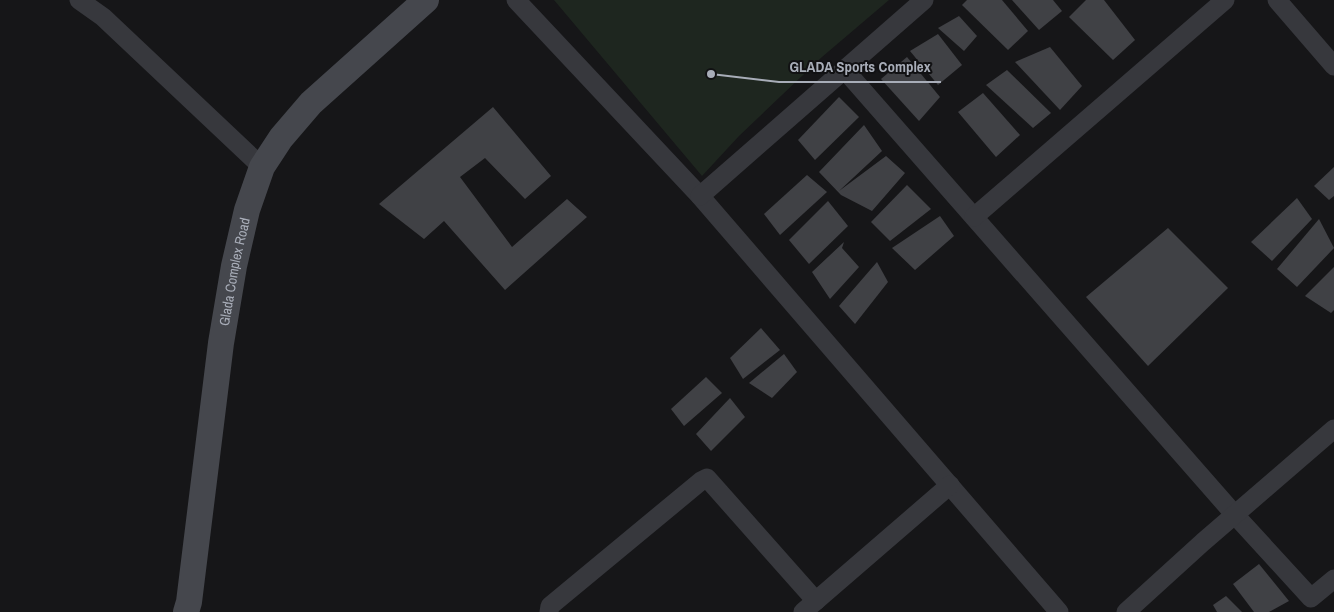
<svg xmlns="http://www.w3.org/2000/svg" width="1334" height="612" font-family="'Archivo Narrow',sans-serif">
<rect width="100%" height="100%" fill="#161618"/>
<polygon fill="#1e261f" points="554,0 889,0 822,57 739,136 702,176"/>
<g fill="#404145">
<polygon points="967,0 1002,0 1028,31 1008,50 962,5"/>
<polygon points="1012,0 1053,0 1062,11 1039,30"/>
<polygon points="1086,0 1104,0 1135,40 1113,60 1069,17"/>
<polygon points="959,16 977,36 964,51 938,28"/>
<polygon points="938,34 962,65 938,85 910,51"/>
<polygon points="1050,47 1082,86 1060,110 1015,62"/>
<polygon points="907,57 940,97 919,121 881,79"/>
<polygon points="1007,70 1051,113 1033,128 986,85"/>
<polygon points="983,93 1020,135 996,157 958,112"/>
<polygon points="839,97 859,117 815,160 798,140"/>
<polygon points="493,107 551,176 525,199 485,158 460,177 512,247 567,199 587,217 505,290 444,221 424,239 379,204"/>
<polygon points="864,125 882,151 839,191 886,156 905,173 872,211 841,195 819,172"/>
<polygon points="1334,167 1334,196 1329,200 1314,186"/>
<polygon points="807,175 827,192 780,235 764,214"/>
<polygon points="907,185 931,209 890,241 871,222"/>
<polygon points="1297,198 1312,219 1272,261 1251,242"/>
<polygon points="828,201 848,226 809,264 789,240"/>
<polygon points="940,216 954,236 915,270 892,248"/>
<polygon points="1319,219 1334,248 1297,287 1277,269"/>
<polygon points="1168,228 1228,288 1148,366 1086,297"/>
<polygon points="844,242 842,248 859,267 830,299 812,272"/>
<polygon points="877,262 888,282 855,324 839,306"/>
<polygon points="1334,267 1334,310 1331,313 1305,296"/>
<polygon points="761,328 780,350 743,379 730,358"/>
<polygon points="784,354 797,372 772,398 749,383"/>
<polygon points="706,377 722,393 684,426 671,409"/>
<polygon points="730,398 745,417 711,451 696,434"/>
<polygon points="1259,564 1289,601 1269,612 1254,612 1233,584"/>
<polygon points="1226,596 1242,612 1217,612 1213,605"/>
</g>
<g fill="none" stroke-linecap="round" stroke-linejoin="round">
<g stroke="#37383d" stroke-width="19">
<polyline points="79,0 103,17 262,167"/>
<polyline points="516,0 700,196 1059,612"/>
<polyline points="1277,0 1334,66"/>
<polyline points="844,69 1235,515 1311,598 1334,579"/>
<polyline points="700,196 924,0"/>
<polyline points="974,217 1225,0"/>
<polyline points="549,612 550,606 701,481 707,478 816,601"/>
<polyline points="803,612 950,485"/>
<polyline points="1126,612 1203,542 1334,429"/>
</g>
<path stroke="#45474d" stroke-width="26" id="s1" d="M 186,612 L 189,602 L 221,343 L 234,266 L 247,210 L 262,167 L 281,138 L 311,103 L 426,0"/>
</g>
<g text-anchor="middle" stroke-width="4" stroke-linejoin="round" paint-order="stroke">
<g font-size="14" fill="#a8adb8" stroke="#111113">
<text dy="5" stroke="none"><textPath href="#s1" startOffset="344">Glada Complex Road</textPath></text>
</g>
</g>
<path fill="none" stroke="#a8adb8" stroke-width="2" d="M711 74L779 82H941"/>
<circle fill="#a8adb8" stroke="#111113" stroke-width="2" cx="711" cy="74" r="5"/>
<g font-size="15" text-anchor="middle" font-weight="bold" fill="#a8adb8" stroke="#111113" stroke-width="4" stroke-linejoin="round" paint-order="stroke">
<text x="860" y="72">GLADA Sports Complex</text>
</g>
</svg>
